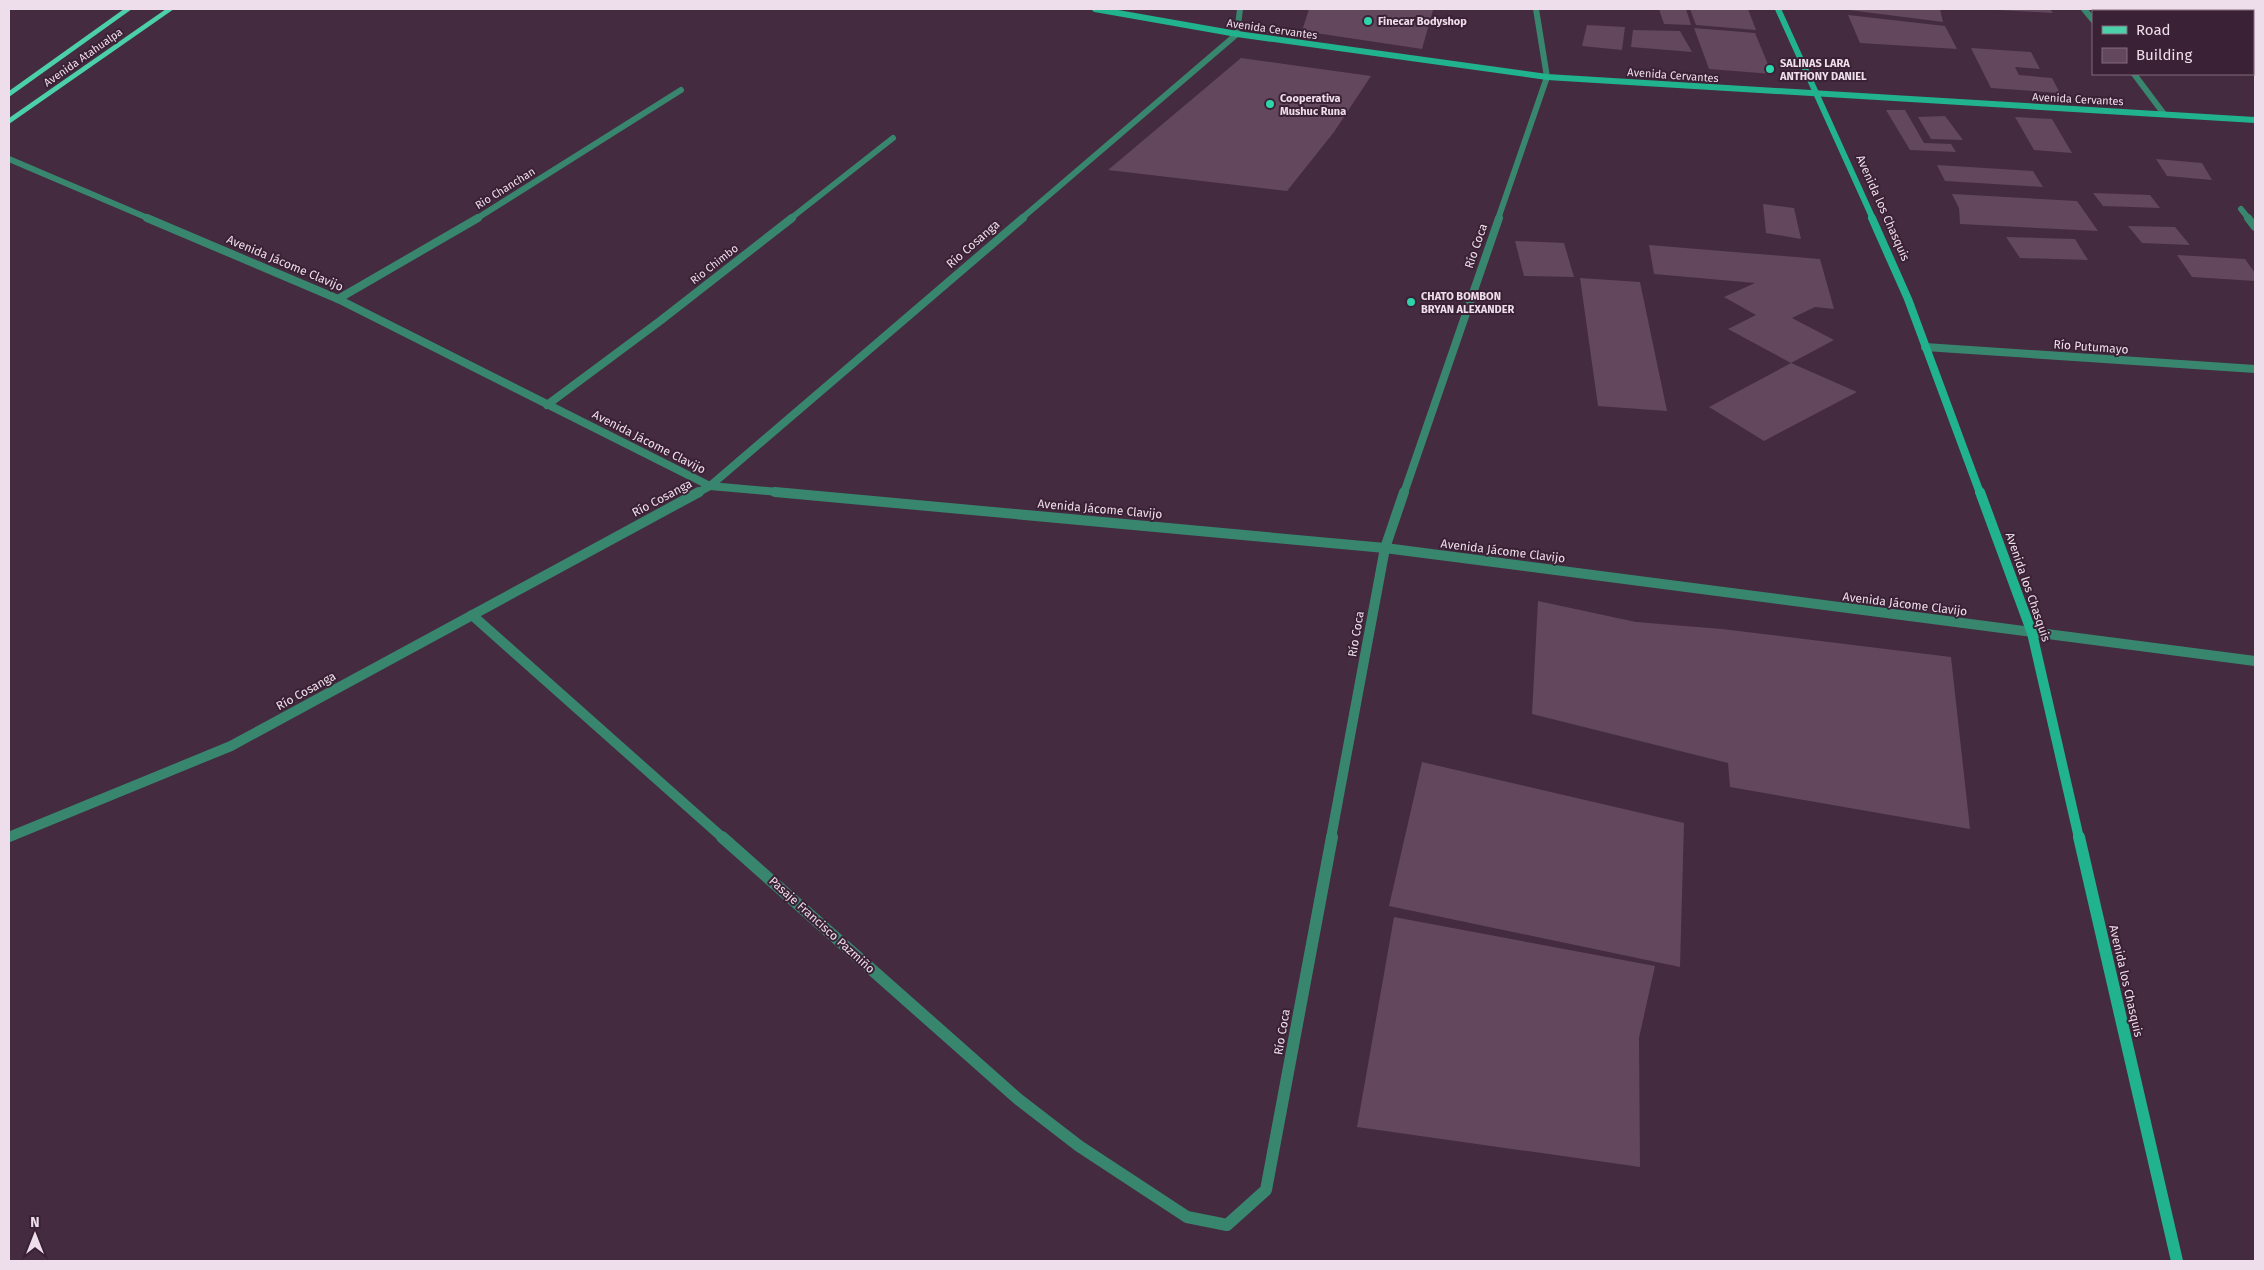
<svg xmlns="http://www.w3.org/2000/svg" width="2264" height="1270" font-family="'Fira Sans',sans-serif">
<rect width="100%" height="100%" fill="#442b40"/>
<g fill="#62475d">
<polygon points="1309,9 1401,9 1433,10 1422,49 1302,31"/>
<polygon points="1659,9 1686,9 1691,25 1664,24"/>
<polygon points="1690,9 1748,9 1756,30 1696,25"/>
<polygon points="1850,9 1940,9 1943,22 1849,10"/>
<polygon points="1998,9 2050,9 2053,13 1998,10"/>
<polygon points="1848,15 1945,26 1957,49 1860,43"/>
<polygon points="1587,25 1625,27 1622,50 1582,46"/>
<polygon points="1694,28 1755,33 1772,74 1709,69"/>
<polygon points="1633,30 1680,31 1692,52 1631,47"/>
<polygon points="1971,48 2031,52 2040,69 2015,67 2019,75 2052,78 2060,93 1991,88"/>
<polygon points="1241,58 1371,76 1334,132 1287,191 1108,170"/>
<polygon points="1886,110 1905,110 1924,143 1951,144 1956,152 1910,150"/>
<polygon points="1945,116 1963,140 1931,139 1918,117"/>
<polygon points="2015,117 2052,119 2072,153 2034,150"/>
<polygon points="2156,159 2202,163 2212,180 2167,176"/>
<polygon points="1937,165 2033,171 2043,187 1945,181"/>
<polygon points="2093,193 2150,195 2160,208 2103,206"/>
<polygon points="1952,194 2077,201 2098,231 1960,224 1959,208"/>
<polygon points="1763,204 1794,208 1801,239 1766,233"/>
<polygon points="2128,226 2175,227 2190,245 2142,243"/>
<polygon points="2006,237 2075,239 2088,260 2020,258"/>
<polygon points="1515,241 1564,243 1574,277 1524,276"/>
<polygon points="1649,245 1820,259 1834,309 1815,307 1792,318 1834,340 1791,363 1728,329 1756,315 1724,297 1755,283 1654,274"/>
<polygon points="2177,255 2245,259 2255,273 2255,281 2192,277"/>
<polygon points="1580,278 1640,282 1667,411 1598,406"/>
<polygon points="1791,363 1857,392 1764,441 1709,407"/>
<polygon points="1538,601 1636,622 1722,629 1951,657 1970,829 1730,787 1728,763 1532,714"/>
<polygon points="1422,762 1684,823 1680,967 1389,906"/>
<polygon points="1394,917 1655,966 1639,1038 1640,1167 1357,1127"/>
</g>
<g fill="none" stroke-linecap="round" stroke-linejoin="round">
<g stroke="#39866f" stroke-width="6">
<polyline points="2084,9 2093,20"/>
<polyline points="2134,74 2164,114"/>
<polyline points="9,159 150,219"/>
<polyline points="2241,209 2249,219"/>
<polyline points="476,219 681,90"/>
<polyline points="790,219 893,138"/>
<polyline points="1021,219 1237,34 1240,9"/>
<polyline points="1498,219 1547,77 1536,9"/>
</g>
<g stroke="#39866f" stroke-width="8">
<polyline points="147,218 338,299 710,486 789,493"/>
<polyline points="2248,218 2255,227"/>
<polyline points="338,299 478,218"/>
<polyline points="1925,347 2255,369"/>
<polyline points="547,405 660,321 792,218"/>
<polyline points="697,493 710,486 1023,218"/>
<polyline points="1404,493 1499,218"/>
</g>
<g stroke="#39866f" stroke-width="10">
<polyline points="775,492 1385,548 2255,661"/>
<polyline points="472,615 723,838"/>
<polyline points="9,837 231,746 699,492"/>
<polyline points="1331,838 1385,548 1404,492"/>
</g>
<polyline stroke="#39866f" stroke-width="12" points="722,837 1018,1099 1079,1146 1187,1217 1227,1225 1266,1190 1332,837"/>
<g stroke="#21b38e" stroke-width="6">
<polyline points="1095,9 1237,34 1547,77 2255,120"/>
<polyline points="1778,9 1873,219"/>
</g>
<polyline stroke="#21b38e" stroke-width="8" points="1872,218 1908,299 1980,493"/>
<polyline stroke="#21b38e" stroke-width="10" points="1980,492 2032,633 2079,838"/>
<polyline stroke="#21b38e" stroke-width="12" points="2079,837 2177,1261"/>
<g fill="#4bd0aa" fill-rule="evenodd">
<polygon points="124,9 132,9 9,97 9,91"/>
<polygon points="166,9 174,9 9,124 9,118"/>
</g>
</g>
<g fill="#2ed4aa" stroke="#3a2135" stroke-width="2">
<circle cx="1368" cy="21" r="5"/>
<circle cx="1770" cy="69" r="5"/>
<circle cx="1270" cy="104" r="5"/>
<circle cx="1411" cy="302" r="5"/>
</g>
<g text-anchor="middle" stroke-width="4" stroke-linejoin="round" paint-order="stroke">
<g font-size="11" font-weight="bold" fill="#eeddea" stroke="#3a2135" text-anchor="start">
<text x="1378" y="25">Finecar Bodyshop</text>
<text x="1780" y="67">SALINAS LARA<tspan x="1780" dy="13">ANTHONY DANIEL</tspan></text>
<text x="1280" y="102">Cooperativa<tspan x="1280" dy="13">Mushuc Runa</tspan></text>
<text x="1421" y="300">CHATO BOMBON<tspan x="1421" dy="13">BRYAN ALEXANDER</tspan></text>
</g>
<g font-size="11" fill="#eeddea" stroke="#3a2135">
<text transform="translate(1272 29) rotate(8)" y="4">Avenida Cervantes</text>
<text transform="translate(83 57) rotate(-35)" y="4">Avenida Atahualpa</text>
<text transform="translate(1673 75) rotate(4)" y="4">Avenida Cervantes</text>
<text transform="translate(2078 99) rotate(3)" y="4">Avenida Cervantes</text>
<text transform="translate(505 188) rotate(-32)" y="4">Rio Chanchan</text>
<text transform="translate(714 264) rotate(-38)" y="4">Rio Chimbo</text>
</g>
<g font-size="12" fill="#eeddea" stroke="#3a2135">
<text transform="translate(1883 208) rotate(66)" y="4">Avenida los Chasquis</text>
<text transform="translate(973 244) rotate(-41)" y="4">Río Cosanga</text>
<text transform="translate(1476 246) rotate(-71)" y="4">Río Coca</text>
<text transform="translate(285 263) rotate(23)" y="4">Avenida Jácome Clavijo</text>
<text transform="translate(2091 347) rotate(4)" y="4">Río Putumayo</text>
<text transform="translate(649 442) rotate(27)" y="4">Avenida Jácome Clavijo</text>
<text transform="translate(662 498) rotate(-28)" y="4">Río Cosanga</text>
<text transform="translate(1100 509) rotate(5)" y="4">Avenida Jácome Clavijo</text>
<text transform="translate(1503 551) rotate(7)" y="4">Avenida Jácome Clavijo</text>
<text transform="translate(2028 587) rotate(71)" y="4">Avenida los Chasquis</text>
<text transform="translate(1905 604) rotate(7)" y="4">Avenida Jácome Clavijo</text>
<text transform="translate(1356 634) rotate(-80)" y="4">Río Coca</text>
<text transform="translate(306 691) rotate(-29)" y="4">Río Cosanga</text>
<text transform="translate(822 925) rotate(42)" y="4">Pasaje Francisco Pazmiño</text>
<text transform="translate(2126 981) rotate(77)" y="4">Avenida los Chasquis</text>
<text transform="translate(1282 1032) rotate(-80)" y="4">Río Coca</text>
</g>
</g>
<rect width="2264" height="1270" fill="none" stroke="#eeddea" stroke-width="20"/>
<rect x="2092" y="10" width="162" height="65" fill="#3a2135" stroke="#826c7d"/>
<rect x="2102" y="26" width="25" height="8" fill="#4bd0aa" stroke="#826c7d"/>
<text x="2136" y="35" font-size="15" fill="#eeddea">Road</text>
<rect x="2102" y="48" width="25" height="15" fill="#62475d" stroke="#826c7d"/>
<text x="2136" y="60" font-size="15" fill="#eeddea">Building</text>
<g transform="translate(35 1235)" stroke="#3a2135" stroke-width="4" paint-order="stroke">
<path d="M0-4L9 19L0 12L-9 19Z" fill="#eeddea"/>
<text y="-8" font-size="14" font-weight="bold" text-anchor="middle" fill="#eeddea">N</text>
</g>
</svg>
